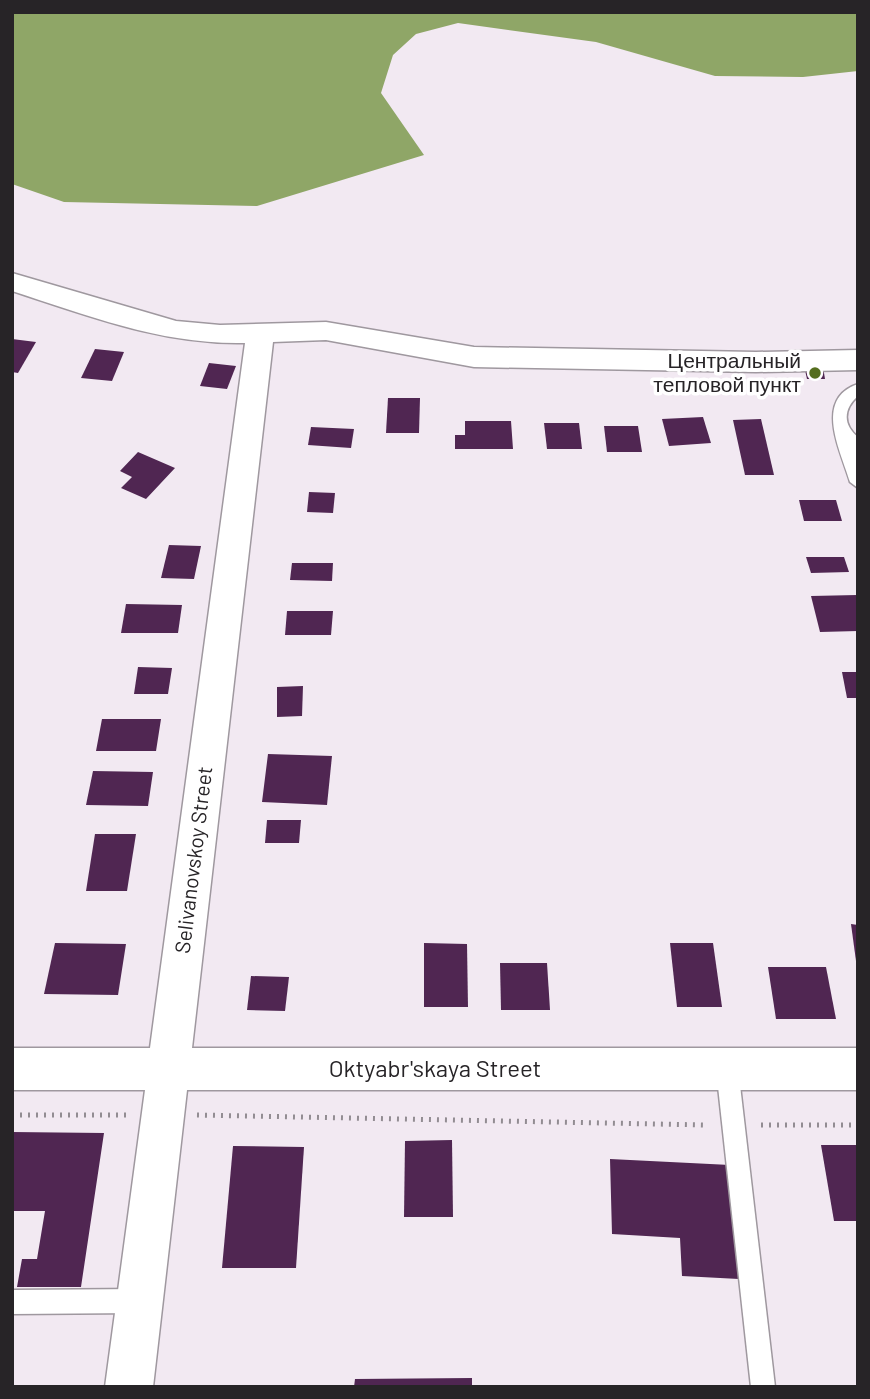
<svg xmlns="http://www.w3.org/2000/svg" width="870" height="1399" font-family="Barlow,sans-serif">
<rect width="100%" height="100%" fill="#f2e9f2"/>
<polygon fill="#8fa667" points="12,12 858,12 858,71 803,77 715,76 596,42 458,23 416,34 393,55 381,93 424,155 257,206 64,202 12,184"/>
<g fill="#502652">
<polygon points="12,339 36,342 18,373 12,372"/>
<polygon points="95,349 124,352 112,381 81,378"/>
<polygon points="209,363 236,366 227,389 200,386"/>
<polygon points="804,366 823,367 825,379 807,379"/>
<polygon points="388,398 420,398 419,433 386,433"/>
<polygon points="703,417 711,443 669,446 662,419"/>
<polygon points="761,419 774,475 745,475 733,420"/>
<polygon points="465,421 511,421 513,449 455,449 455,435 465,435"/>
<polygon points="544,423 579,423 582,449 547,449"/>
<polygon points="604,426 638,426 642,452 607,452"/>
<polygon points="311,427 354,429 351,448 308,445"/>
<polygon points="138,452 175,468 146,499 121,488 132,477 120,471"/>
<polygon points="309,492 335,493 333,513 307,512"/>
<polygon points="799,500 836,500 842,521 804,521"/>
<polygon points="169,545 201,546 194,579 161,578"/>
<polygon points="806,557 844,557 849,572 811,573"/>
<polygon points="292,563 333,563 332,581 290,580"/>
<polygon points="857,595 858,631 820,632 811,596"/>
<polygon points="126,604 182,605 178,633 121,633"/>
<polygon points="287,611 333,611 331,635 285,635"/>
<polygon points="138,667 172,668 168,694 134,694"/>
<polygon points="842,672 858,672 858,698 847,698"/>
<polygon points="303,686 302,716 277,717 277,687"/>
<polygon points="102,719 161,719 156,751 96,751"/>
<polygon points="268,754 332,756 327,805 262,802"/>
<polygon points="93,771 153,772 148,806 86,805"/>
<polygon points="267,820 301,820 299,843 265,843"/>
<polygon points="95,834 136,834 127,891 86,891"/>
<polygon points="851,924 858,925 858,961 856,961"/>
<polygon points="55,943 126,944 118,995 44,994"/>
<polygon points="424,943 467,944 468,1007 424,1007"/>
<polygon points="670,943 713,943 722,1007 677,1007"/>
<polygon points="500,963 547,963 550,1010 501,1010"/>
<polygon points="768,967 826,967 836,1019 776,1019"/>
<polygon points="251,976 289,977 285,1011 247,1010"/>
<polygon points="12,1132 104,1133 81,1287 17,1287 22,1259 37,1259 45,1211 12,1211"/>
<polygon points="452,1140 453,1217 404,1217 405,1141"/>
<polygon points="821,1145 858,1145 858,1221 834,1221"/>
<polygon points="233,1146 304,1147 296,1268 222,1268"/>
<polygon points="610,1159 730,1165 739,1279 682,1276 680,1238 612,1234"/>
<polygon points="472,1378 472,1387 354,1387 355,1379"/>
</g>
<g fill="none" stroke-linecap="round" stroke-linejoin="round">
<defs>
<g id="service">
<path d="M 858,384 L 858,396 C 843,409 843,425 858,437 L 858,488 L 850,482 C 841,451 813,399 858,384 Z"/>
<polygon points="727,1058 734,1061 738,1068 775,1387 751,1387 716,1068 720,1061"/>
<polygon points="140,1289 148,1293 152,1301 148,1309 140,1313 12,1314 12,1290"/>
</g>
<path id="minor" d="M 12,273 L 176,321 L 220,325 L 326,322 L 474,347 L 756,352 L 858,350 L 858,370 L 756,372 L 474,367 L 326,340 L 273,342 L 192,1048 L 858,1048 L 858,1090 L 187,1090 L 153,1387 L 105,1387 L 145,1090 L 12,1090 L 12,1048 L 150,1048 L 245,343 C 163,345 89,316 12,291 Z"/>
</defs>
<use href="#service" stroke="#9f989f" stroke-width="3"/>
<use href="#minor" stroke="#9f989f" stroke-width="3"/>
<g stroke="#928c92" stroke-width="5" stroke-dasharray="2 6" stroke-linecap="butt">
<polyline points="12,1115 129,1115"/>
<polyline points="197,1115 706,1125"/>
<polyline points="761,1125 858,1125"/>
</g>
<use href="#service" fill="#fff" fill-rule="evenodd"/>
<use href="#minor" fill="#fff" fill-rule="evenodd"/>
</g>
<circle fill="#556e1f" stroke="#fff" stroke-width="2.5" cx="815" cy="373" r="7"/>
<g text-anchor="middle" stroke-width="7" stroke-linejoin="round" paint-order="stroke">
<g font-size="21" fill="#272427" stroke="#fff" text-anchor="end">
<text x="801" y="368">Центральный<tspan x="801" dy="24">тепловой пункт</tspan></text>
</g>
<g font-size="21" fill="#272427" stroke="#fff">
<text transform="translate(194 860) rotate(-83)" y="7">Selivanovskoy Street</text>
</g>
<g font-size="24" fill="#272427" stroke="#fff">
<text x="435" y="1077">Oktyabr'skaya Street</text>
</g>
</g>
<rect width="870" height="1399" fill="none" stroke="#272427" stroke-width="28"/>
</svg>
